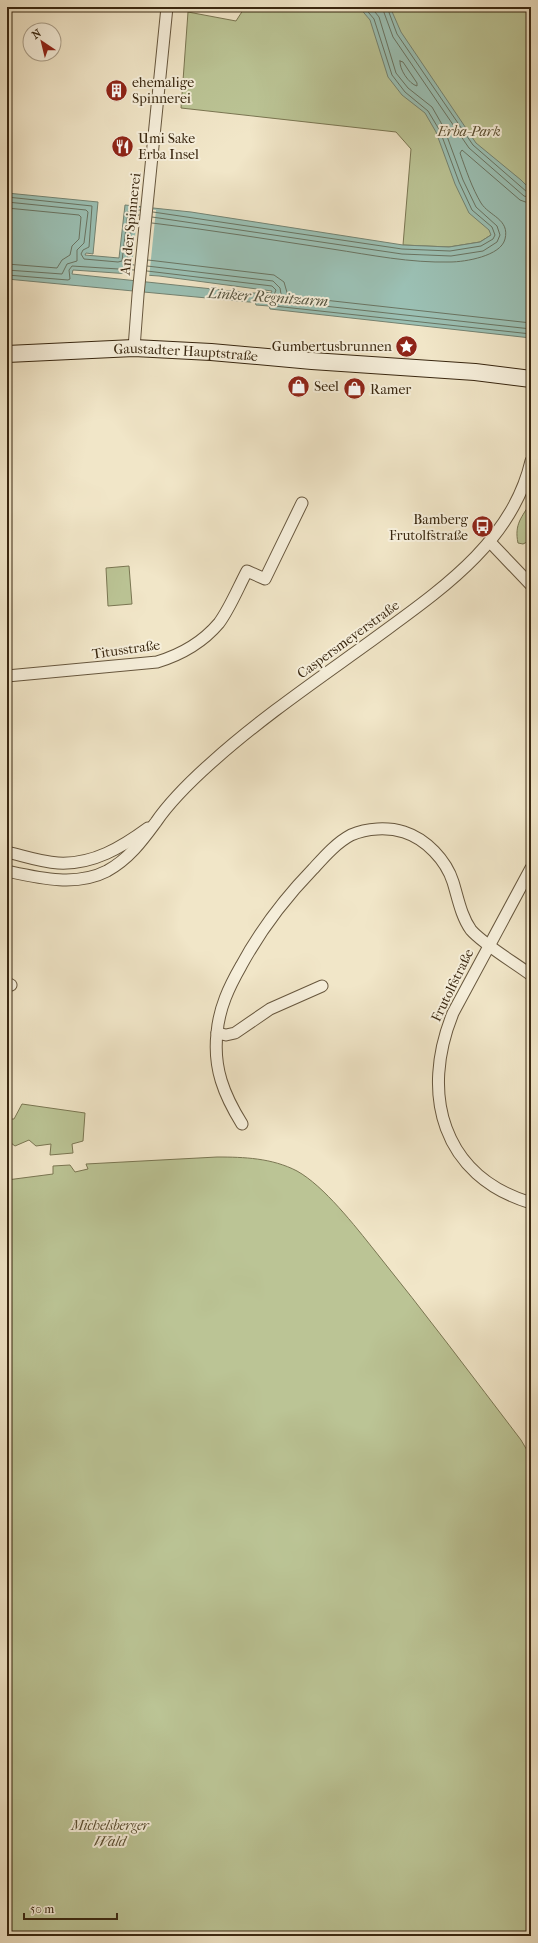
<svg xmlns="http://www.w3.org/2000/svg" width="538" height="1943" font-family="'IM FELL French Canon',serif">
<rect width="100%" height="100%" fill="#f1e6c8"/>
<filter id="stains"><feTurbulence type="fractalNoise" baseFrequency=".005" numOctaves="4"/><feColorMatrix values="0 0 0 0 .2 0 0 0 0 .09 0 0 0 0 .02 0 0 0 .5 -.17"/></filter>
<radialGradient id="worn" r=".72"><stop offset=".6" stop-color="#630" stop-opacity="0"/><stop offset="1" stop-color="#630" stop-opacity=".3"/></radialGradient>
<g fill="#bbc495" stroke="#7a7652">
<polygon points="245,7 531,7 531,231 491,235 480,242 449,247 403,245 411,149 396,132 181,108 188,12 236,21"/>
<path d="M 531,502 L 531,540 L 523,544 L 518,543 C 514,524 522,517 531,502 Z"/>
<polygon points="129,566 132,604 108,606 106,568"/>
<polygon points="22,1104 85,1113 83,1141 72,1144 73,1153 50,1155 51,1144 36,1146 29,1140 15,1146 7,1140 7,1119 14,1119"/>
<path d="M 217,1157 C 244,1157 272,1158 297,1171 C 324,1186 355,1226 375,1251 C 425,1313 473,1377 521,1440 L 531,1457 L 531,1936 L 7,1936 L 7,1180 L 53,1174 L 53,1166 L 70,1165 L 75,1172 L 88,1169 L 86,1164 Z"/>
</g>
<path fill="#9bc0b4" stroke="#748372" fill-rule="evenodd" d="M 359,7 L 390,7 L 401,32 L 476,143 L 521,180 L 531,190 L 531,338 L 270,309 L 269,306 L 256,305 L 255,302 L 249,302 L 7,279 L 7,193 L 98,202 L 93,254 L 86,253 L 85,255 L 119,258 L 125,205 L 191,212 L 403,245 L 449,247 L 480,242 L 491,235 L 489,230 L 469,213 L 455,184 L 436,132 L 425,113 L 402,95 L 388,77 L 370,20 ZM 73,270 L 159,276 L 272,291 L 271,293 L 258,291 L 256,293 L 250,293 L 72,274 Z"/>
<polygon fill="#f1e6c8" points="138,208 156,210 149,278 131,276"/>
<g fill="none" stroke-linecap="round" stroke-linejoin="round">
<g stroke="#6a7462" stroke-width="1">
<polyline points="382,7 393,37 469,148 524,196 531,198"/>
<polyline points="387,7 397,34 473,145 527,192 531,193"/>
<path d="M 400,61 L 403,62 L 417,83 L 417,86 C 409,84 399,69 400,61 Z"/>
<polyline points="7,197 92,206 89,247 83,250 81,254 84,259 118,262 122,261 128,211 140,210"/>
<polyline points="7,202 86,210 88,212 84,243 77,250 77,261 67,264 62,274 7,270"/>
<polyline points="7,208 79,215 81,217 79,239 72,246 70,255 62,260 57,268 7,264"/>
<polyline points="153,212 402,249 450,251 481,246 493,239 495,235 492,227 472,210 459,182 440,131 428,111 405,92 392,75 374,19 364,7"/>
<polyline points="152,217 402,254 451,256 483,251 497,242 500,235 497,226 476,207 463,180 444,128 432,107 408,88 396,73 379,17 371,7"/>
<path d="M 152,223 C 212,230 272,240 332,249 C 371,255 410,263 450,262 C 465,262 501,256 505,239 C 510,219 489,216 481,203 C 472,188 466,170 460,153 L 462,150 L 520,200 L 531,204"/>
<polyline points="148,260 274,275 284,282 288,296 531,323"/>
<polyline points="134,265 128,264 127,262 133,216 139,215"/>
<polyline points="147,266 273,281 280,288 281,294 278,299 279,301 531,329"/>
<polyline points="147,271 272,286 276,290 274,295 260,295 257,298 259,301 270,302 274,306 531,334"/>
<polyline points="7,275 68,280 70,279 69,270 72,266 134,270"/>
</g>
<defs>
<g id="street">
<polyline points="134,348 138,295 167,7"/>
<polyline points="490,542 531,585"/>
<path d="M 7,676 L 157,662 C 180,655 203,642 219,623 C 230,608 238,588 247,571 L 265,579 L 302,503"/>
<path d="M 7,852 C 24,856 41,862 58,863 C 93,865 122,847 148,828"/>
<path d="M 531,868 L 453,1013 C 420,1094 442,1176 531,1203"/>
<path d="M 7,871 C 39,878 76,887 107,871 C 129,859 142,841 156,822 C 171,800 192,780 211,763 C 261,718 317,680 371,641 C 436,593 512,544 531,461"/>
<polyline points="7,983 11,985"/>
<polyline points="217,1033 226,1035 235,1033 270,1009 322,986"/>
<path d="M 242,1124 C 224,1095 213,1068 217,1033 C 219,1008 229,987 241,966 C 261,929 284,899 313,869 C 324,857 336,843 351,835 C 367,828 388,827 404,832 C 426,839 446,860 453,882 C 458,898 461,916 471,930 C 483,944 515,963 531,975"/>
</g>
<g id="secondary">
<path id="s1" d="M 7,354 L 134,348 L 211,352 L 312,361 L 475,372 L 531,379"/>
</g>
</defs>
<use href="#street" stroke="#67573e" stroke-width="13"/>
<use href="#secondary" stroke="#392710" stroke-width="18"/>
<use href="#street" stroke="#f6efdb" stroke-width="11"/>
<use href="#secondary" stroke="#f6efdb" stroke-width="16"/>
</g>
<defs>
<symbol id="building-disc" viewBox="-11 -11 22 22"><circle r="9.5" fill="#8f2418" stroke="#f6efdb"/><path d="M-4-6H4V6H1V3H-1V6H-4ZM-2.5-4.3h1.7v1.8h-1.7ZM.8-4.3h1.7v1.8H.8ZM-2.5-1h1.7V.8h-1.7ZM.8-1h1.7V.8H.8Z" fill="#fff"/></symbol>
<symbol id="restaurant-disc" viewBox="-11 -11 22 22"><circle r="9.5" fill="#8f2418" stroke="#f6efdb"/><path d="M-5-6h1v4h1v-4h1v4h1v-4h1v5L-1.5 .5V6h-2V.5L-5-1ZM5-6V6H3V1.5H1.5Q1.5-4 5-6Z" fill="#fff"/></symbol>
<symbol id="sight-disc" viewBox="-11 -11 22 22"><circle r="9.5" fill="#8f2418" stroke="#f6efdb"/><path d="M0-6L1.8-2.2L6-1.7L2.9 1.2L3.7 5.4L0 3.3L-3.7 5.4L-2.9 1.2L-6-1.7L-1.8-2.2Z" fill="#fff"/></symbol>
<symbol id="shop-disc" viewBox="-11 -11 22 22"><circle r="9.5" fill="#8f2418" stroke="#f6efdb"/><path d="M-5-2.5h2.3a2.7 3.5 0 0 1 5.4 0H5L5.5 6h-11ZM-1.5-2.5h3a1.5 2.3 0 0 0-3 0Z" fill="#fff"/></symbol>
<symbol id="bus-disc" viewBox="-11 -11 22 22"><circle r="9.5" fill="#8f2418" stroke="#f6efdb"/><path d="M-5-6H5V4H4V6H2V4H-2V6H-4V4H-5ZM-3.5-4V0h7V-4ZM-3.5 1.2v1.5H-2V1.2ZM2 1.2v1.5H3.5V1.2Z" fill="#fff"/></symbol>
</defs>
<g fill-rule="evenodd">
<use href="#building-disc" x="104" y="78" width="25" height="25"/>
<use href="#restaurant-disc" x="110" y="134" width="25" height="25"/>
<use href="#sight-disc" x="394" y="334" width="25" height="25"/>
<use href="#shop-disc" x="286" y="374" width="25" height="25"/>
<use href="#shop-disc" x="342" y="376" width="25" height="25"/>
<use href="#bus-disc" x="470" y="514" width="25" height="25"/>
</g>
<g text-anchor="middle" stroke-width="4" stroke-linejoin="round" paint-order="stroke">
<g font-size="14" fill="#392710" stroke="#f6efdb" text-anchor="start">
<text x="132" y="87">ehemalige<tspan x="132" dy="16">Spinnerei</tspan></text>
<text x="138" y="143">Umi Sake<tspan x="138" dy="16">Erba Insel</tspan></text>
<text x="392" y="351" text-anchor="end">Gumbertusbrunnen</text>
<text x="314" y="391">Seel</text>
<text x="370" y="394">Ramer</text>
<text x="468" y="524" text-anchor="end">Bamberg<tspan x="468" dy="16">Frutolfstraße</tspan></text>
</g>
<g font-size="14" font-style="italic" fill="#5a4e31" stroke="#f6efdb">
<text x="469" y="136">Erba-Park</text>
<text x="110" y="1830">Michelsberger<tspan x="110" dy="16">Wald</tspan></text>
</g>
<g font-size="14" fill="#392710" stroke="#f6efdb">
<text transform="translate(130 224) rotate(-84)" y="5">An der Spinnerei</text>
<text dy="5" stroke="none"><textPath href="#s1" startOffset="179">Gaustadter Hauptstraße</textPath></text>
<text transform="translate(348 639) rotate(-36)" y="5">Caspersmeyerstraße</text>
<text transform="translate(126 649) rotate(-8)" y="5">Titusstraße</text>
<text transform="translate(452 985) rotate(-64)" y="5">Frutolfstraße</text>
</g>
<g font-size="15" font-style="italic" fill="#565541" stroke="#f6efdb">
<text transform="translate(268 297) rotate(4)" y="5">Linker Regnitzarm</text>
</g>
</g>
<rect width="538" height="1943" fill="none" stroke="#f1e6c8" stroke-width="24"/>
<rect x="8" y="8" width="522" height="1927" fill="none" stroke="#392710" stroke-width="2"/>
<rect x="12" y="12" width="514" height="1919" fill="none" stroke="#392710"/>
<g transform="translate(42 42) rotate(325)"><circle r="19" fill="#f6efdb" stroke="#aa9f8a"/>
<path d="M0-3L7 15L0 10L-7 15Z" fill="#8f2418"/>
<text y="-6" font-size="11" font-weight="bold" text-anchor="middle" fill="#392710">N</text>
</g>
<path d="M24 1913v6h93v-6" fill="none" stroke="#392710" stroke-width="2"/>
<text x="30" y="1913" font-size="12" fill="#392710" stroke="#f6efdb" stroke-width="3" paint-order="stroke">50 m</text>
<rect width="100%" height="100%" filter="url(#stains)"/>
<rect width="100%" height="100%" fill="url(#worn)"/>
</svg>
